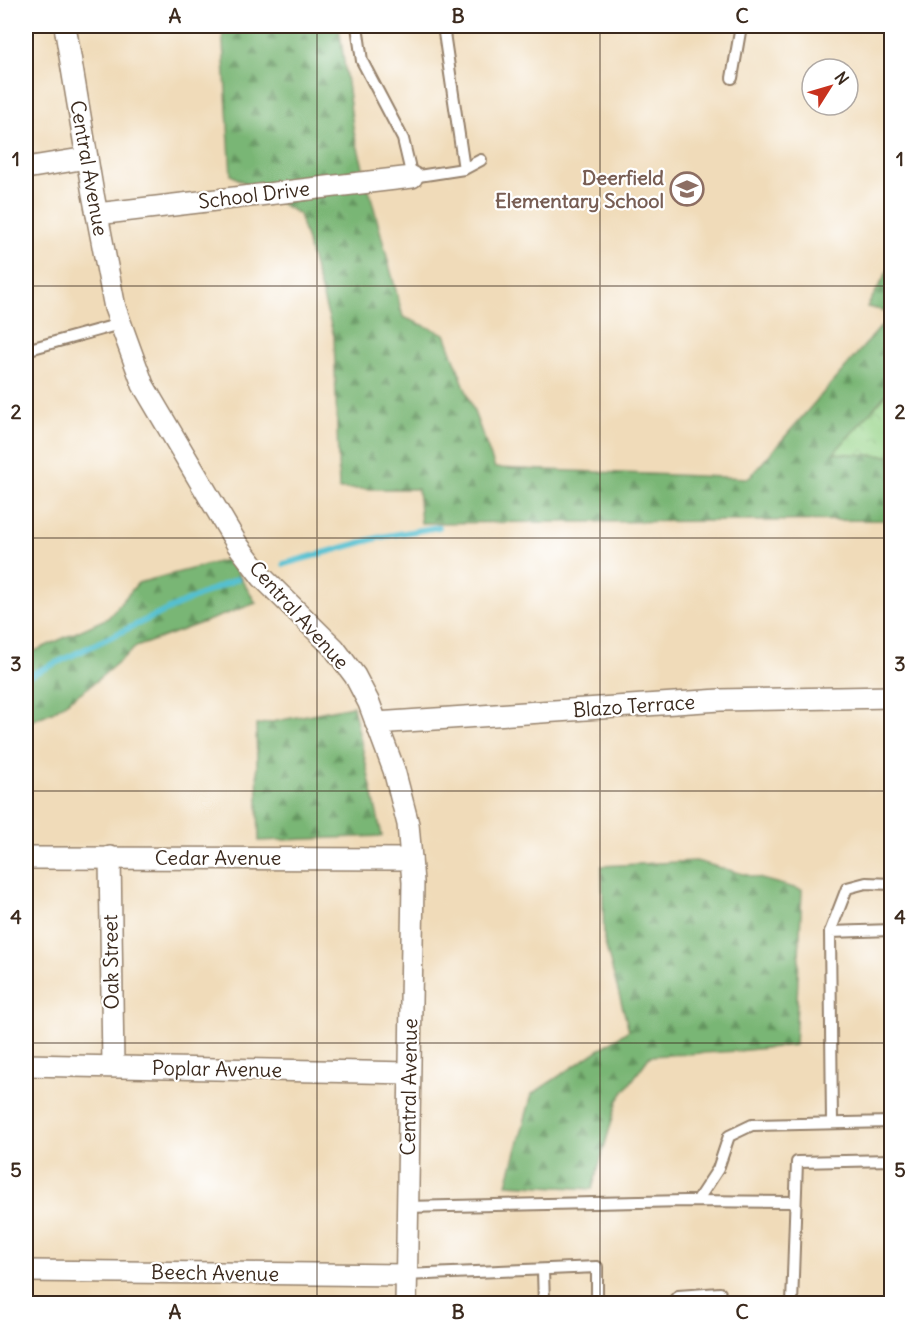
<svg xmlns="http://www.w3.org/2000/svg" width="917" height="1329" font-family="Delius,sans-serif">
<defs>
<pattern id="forest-firs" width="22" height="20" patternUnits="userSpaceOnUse" patternTransform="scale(1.5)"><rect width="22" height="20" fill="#79b675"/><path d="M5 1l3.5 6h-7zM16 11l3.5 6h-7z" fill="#64945f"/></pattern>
<pattern id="park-crowns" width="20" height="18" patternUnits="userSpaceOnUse" patternTransform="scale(1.5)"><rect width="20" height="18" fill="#97d489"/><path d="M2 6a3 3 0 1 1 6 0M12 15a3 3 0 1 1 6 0" fill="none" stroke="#83b676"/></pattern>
</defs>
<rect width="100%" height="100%" fill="#fff"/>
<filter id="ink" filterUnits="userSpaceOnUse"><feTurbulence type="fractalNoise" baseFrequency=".0167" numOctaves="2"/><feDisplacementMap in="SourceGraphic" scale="12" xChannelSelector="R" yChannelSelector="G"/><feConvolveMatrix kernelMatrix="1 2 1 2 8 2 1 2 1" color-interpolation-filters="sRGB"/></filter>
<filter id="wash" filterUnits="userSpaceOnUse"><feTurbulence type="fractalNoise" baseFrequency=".008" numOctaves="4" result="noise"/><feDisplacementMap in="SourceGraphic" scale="24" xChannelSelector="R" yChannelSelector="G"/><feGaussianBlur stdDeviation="1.35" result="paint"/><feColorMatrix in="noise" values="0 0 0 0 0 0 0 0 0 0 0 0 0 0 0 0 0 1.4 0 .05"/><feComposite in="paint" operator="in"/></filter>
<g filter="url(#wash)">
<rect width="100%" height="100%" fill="#f0dbb9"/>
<g fill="url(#forest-firs)" stroke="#5a704a" stroke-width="1.5">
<polygon points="222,26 339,26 354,133 403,317 445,334 495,468 749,478 891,315 891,389 834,453 891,456 891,520 421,523 418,489 339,489 334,336 299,214 231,175"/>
<polygon points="891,265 891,312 867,307"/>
<polygon points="229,559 256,603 136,647 89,687 52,712 26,723 26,655 108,618 138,583"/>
<polygon points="353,706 382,836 259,841 256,725"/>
<polygon points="696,861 802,890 795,1045 738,1051 650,1056 618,1100 592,1189 507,1184 532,1094 629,1030 604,940 602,866"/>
</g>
<polygon fill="url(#park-crowns)" stroke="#697f54" stroke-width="1.5" points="891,389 891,456 834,453"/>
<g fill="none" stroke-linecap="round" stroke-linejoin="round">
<g stroke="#55c0d0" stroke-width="6">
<polyline points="284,564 381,537 439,527"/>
<path d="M 26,677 C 96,645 165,609 237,579"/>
</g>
</g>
</g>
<g filter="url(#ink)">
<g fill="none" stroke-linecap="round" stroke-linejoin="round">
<defs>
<g id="lane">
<polyline points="357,26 362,61 403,139 412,177 464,169 481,160"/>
<polyline points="443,26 464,169"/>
<polyline points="732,78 741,26"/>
<polyline points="26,350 120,324"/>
<polyline points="830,932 847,888 866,883 892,884"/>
<polyline points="832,1122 830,932 892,930"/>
<polyline points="697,1201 718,1169 729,1136 752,1125 892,1122"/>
<polyline points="406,1207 686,1201 795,1202"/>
<polyline points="543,1270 544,1304"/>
<polyline points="405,1275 597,1267 597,1304"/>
<polyline points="671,1304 678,1296 720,1293"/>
<polyline points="792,1304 797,1162 892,1160"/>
</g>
<g id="street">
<polyline points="65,26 93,194 115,308 143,385 237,544 262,577 334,648 355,676 369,703 394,770 408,824 413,882 406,1304"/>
<polyline points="26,168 87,158"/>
<polyline points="97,214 412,177"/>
<polyline points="376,723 720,700 892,697"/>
<polyline points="110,857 113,1066"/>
<polyline points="26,858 411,859"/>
<polyline points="26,1065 409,1073"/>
<polyline points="26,1271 405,1275"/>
</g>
</defs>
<use href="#lane" stroke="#96826c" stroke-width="14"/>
<use href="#street" stroke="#96826c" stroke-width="24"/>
<use href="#lane" stroke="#fff" stroke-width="10"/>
<use href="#street" stroke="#fff" stroke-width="21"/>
</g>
</g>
<path fill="none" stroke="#3b2a1e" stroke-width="1.5" stroke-opacity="0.55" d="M 317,26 L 317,1304M 600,26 L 600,1304M 26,286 L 892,286M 26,538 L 892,538M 26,791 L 892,791M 26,1043 L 892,1043"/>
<defs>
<symbol id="school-ring" viewBox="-11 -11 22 22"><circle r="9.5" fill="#fff" stroke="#8d6e63" stroke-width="1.5"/><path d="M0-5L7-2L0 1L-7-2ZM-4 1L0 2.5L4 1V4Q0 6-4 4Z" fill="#8d6e63"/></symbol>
</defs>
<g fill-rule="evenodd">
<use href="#school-ring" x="668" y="170" width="38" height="38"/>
</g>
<g text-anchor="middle" stroke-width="4.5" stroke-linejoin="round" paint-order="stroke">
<g font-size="20" fill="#3b2a1e" stroke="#fff">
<text transform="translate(89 168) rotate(80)" y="7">Central Avenue</text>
<text transform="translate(254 195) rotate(-7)" y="7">School Drive</text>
<text transform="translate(299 615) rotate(48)" y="7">Central Avenue</text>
<text transform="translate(634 706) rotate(-4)" y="7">Blazo Terrace</text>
<text x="218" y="865">Cedar Avenue</text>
<text transform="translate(111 962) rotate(-91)" y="7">Oak Street</text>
<text transform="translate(217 1069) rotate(1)" y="7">Poplar Avenue</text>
<text transform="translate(409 1087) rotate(-89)" y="7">Central Avenue</text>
<text transform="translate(215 1273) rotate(1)" y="7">Beech Avenue</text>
</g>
<g font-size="20" font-weight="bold" fill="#785e54" stroke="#fff" text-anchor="end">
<text x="664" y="185">Deerfield<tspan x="664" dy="23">Elementary School</tspan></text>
</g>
</g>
<rect width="917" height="1329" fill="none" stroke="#fff" stroke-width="66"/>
<g transform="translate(830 87) rotate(53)"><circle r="28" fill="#ffffff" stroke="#b1aaa5" stroke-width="1.5"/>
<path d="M0-4.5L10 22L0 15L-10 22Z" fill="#c8321e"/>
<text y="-9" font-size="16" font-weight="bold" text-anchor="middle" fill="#3b2a1e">N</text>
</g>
<rect x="33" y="33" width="851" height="1263" fill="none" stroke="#3b2a1e" stroke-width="2"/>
<g font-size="20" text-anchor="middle" font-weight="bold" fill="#3b2a1e">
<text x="175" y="23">A</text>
<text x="458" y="23">B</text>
<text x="742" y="23">C</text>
<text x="16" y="166">1</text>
<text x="900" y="166">1</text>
<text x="16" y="419">2</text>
<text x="900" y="419">2</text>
<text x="16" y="671">3</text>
<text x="900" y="671">3</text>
<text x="16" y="924">4</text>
<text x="900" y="924">4</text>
<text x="16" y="1177">5</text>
<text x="900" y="1177">5</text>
<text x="175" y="1319">A</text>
<text x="458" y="1319">B</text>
<text x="742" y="1319">C</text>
</g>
</svg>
